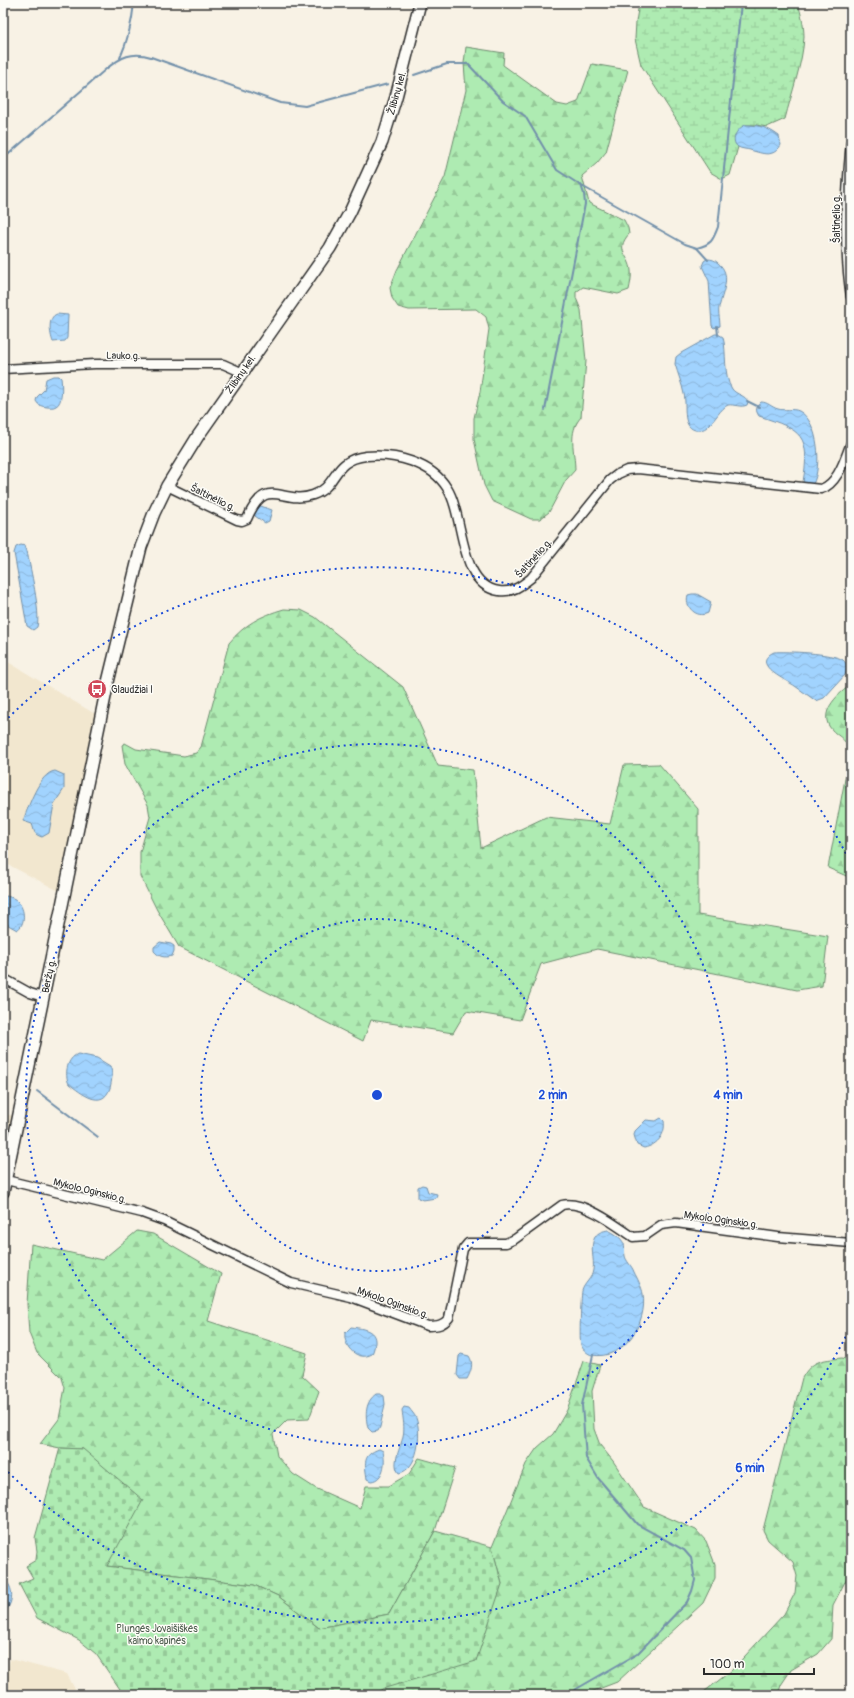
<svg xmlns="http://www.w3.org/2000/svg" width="854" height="1698" font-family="Pangolin,sans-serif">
<defs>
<pattern id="forest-firs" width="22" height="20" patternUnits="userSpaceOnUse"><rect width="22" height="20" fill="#aeebb2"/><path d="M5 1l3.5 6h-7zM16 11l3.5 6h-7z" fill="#96ca99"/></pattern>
<pattern id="wetland-marsh" width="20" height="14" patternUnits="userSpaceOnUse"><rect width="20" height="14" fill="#aeebb2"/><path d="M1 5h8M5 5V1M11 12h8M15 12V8" fill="none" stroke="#96ca99"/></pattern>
<pattern id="cemetery-stones" width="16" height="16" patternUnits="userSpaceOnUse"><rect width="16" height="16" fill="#aeebb2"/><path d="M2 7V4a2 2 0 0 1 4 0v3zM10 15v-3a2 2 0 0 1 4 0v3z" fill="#96ca99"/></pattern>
<pattern id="water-waves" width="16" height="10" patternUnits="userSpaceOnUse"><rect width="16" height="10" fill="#a1d3fe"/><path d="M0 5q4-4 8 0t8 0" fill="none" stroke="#8bb5da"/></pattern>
</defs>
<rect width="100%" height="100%" fill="#f8f2e5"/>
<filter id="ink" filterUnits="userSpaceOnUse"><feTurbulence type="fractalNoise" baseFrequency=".025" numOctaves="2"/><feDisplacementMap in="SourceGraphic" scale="8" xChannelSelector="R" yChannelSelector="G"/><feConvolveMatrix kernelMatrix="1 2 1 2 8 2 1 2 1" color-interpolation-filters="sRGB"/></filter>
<g filter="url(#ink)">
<g fill="#f2e7cf">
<polygon points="3,659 95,714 61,892 3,862"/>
<polygon points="3,1114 15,1116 3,1170"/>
<polygon points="10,1659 67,1674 78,1695 3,1695"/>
</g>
<g fill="url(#forest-firs)" stroke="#6c8b6e">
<path d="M 466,47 L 504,53 L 503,65 L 557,104 L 567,106 L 578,102 L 592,64 L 628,70 L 606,152 L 597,163 L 582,176 L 589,203 L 624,220 L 628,228 L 629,234 C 614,251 630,255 631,271 C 632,277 630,285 629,290 L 618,294 L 583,287 L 576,292 L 576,298 L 581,310 L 586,361 L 581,417 C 567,433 575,451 575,470 L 566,480 L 549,512 L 540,519 L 531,519 L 492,501 L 484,485 L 474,439 L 474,418 L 480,392 L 489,329 L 486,317 L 476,309 L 409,310 L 398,307 L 392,298 L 390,288 L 397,270 L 445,177 L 466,90 L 464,63 Z"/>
<path d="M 284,609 L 301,610 L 315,617 L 403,687 L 438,766 L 473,770 L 481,848 L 546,817 L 610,824 L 624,765 L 659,764 L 698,809 L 698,915 L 828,936 L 822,986 L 797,990 L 597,949 L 541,964 L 520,1020 L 466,1011 L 453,1033 L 371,1020 L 363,1041 L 179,947 L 157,910 L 140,876 L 140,852 L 150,817 L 148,805 L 125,764 L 122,745 L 125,743 L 136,749 L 184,756 L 196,753 L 201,747 L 229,643 C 245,624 260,616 284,609 Z"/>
<path d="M 851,685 L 851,878 L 828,868 L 850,753 C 845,735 837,738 829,726 C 820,710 839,693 851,685 Z"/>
<polygon points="137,1231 153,1234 221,1274 208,1321 307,1353 302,1375 319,1391 309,1419 287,1420 273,1434 277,1456 293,1474 315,1488 360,1508 366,1486 388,1486 409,1474 419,1458 455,1468 435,1531 389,1614 319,1628 278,1596 254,1585 106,1566 83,1449 60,1448 40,1444 59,1419 65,1388 62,1378 37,1353 29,1333 27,1304 31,1244 102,1260"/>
<path d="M 842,1358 L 851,1360 L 851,1573 L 848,1576 L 833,1605 L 831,1639 L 818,1654 L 791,1670 L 781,1685 L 778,1695 L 700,1695 L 731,1671 L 784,1614 L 795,1593 L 797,1576 L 793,1562 L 768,1540 L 763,1530 L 802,1378 C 812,1360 822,1360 842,1358 Z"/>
<polygon points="584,1361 600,1365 592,1391 594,1429 600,1445 613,1461 644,1507 696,1530 706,1541 715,1564 715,1578 703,1603 617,1682 583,1695 375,1695 502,1584 492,1547 526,1464 537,1448 553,1434 567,1410"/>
</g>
<path fill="url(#wetland-marsh)" stroke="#6c8b6e" d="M 639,3 L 798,3 C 801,14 804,25 804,37 C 803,62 791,95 785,119 L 767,127 L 756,125 L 746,125 L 735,143 L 738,147 L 730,175 L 722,179 L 710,172 L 641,65 L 635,39 L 636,22 Z"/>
<polygon fill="url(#cemetery-stones)" stroke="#6c8b6e" points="60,1448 83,1449 143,1500 107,1566 254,1585 278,1596 319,1628 389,1614 435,1531 492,1547 502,1584 476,1661 382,1689 375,1695 124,1695 96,1654 79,1640 37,1618 19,1584 33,1578 26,1566 36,1560 37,1551 35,1538"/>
<g fill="url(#water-waves)" stroke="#7290aa">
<path d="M 746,125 C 760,125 768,128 779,136 L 781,145 C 773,158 764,154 750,150 C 747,149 741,149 738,147 C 729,140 738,127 746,125 Z"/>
<path d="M 707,259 C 712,259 715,260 718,263 C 732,274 723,291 720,304 C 717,311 720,318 720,326 L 714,328 L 712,326 L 709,281 L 702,266 L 704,261 Z"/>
<path d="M 57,314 L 68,315 L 67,338 L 65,341 L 53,342 C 50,334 47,317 57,314 Z"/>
<path d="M 715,334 L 718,334 L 723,337 C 727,352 723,376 732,389 C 736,395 746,395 748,402 L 747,405 C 741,408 734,404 728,405 C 721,408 715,420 709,425 C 706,429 700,431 695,430 C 681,426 687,405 684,394 C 682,384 678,374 675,364 L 676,357 L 681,353 Z"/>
<path d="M 53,376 L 59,376 L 61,378 C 62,385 63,403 56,406 C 53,408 50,407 47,407 C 41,406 39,406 36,401 L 37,397 L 44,390 L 46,379 Z"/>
<path d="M 761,402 C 768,402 771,407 778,409 C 785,411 792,408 799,411 C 819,421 822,467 813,484 L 804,485 L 803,482 C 811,435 802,430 759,416 C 755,410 756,407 761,402 Z"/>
<polygon points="258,505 272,510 269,521 265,523 255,516 254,514"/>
<path d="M 21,545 L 25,546 L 27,551 C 30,568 41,612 37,627 L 33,630 L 27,626 L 14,553 L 16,547 Z"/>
<path d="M 692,594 L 697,594 L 711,602 L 708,613 C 697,619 684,607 688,595 Z"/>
<path d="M 774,652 C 786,651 833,653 843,660 C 848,664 847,669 845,675 L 824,698 L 816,701 C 809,696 802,691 795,686 C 786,680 749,664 774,652 Z"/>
<path d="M 55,771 L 64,775 L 64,789 L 54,804 L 49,833 L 42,837 C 33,834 35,832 32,824 L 23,821 C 28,808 39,773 55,771 Z"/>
<path d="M 6,896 C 10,897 15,898 18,902 C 25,909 26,924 17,930 L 3,922 L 3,897 Z"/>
<path d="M 160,942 L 171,944 L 174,946 L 174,951 L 172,956 C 164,958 159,957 154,951 L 154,947 Z"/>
<path d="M 78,1054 L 97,1058 L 110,1066 C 113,1073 112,1080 110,1088 C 102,1111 81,1093 69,1084 C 64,1074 67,1058 78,1054 Z"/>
<path d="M 661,1118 L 664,1121 C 666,1134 658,1145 644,1148 L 637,1145 L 634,1135 L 635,1131 L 646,1120 L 656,1121 Z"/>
<polygon points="422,1185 426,1186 428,1192 437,1194 436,1198 423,1200 418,1198 418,1187"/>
<path d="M 608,1230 C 614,1233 621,1237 624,1244 C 625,1247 624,1252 625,1256 C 626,1261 632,1266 634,1272 C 637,1278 642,1287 643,1294 C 648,1322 624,1361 592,1355 C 588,1354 583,1350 581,1345 C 579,1340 581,1298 582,1291 C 584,1283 592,1279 593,1270 C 595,1259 589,1247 595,1237 C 598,1232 603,1231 608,1230 Z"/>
<path d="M 351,1327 C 369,1329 381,1332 372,1354 C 358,1362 343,1347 345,1333 Z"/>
<path d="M 461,1354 L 469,1356 C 474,1363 471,1372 467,1379 L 460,1379 L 457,1375 L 459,1356 Z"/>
<path d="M 376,1394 L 380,1394 L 384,1396 L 385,1404 L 380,1427 L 378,1431 L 372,1432 L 368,1428 C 365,1415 365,1402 376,1394 Z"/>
<path d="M 404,1407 L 409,1408 C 411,1411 415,1415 416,1418 C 422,1434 418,1470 399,1473 C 391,1463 401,1448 403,1436 C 405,1428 403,1419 402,1410 Z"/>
<path d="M 379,1449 L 383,1451 C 386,1462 384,1480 371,1481 L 367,1479 C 365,1464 362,1455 379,1449 Z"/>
<path d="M 3,1579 C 15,1586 14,1605 3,1613 Z"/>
</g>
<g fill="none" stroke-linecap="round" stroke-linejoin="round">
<g stroke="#7290aa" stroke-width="2">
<path d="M 120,58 C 128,40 132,23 134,3"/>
<polyline points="414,75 447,64 468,64 503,101 525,116 557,170 580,185 685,244 697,248 708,260"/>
<path d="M 3,159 L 106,69 C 121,57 132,51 151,57 L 280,103 L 305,106 L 388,84"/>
<path d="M 697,248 C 712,244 713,240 718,227 L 741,3"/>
<polyline points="717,326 718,335"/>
<polyline points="747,401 759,407"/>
<polyline points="545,410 585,204 584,194 581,185"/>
<polyline points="3,1065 5,1067"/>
<polyline points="37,1091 98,1137"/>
<polyline points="566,1695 637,1654 687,1602 692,1591 695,1580 691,1558 684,1550 637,1524 598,1478 586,1458 582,1405 593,1355"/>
</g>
<defs>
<g id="street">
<path d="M 851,142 C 846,194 843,245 851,297"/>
<polyline points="3,369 95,364 223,364 241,372"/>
<path d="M 167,486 L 237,520 L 242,521 L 247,519 C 267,473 281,506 313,495 C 338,487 331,460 366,456 C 395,453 432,463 447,488 C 465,516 458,585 499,591 C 512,593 521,586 531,578 L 610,480 L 618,474 L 627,470 L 638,469 L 821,489 C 838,484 845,458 851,443"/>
<polyline points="3,978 30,993 43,997"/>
<path d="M 6,1180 L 142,1213 L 164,1221 L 291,1283 L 351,1297 L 428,1326 C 438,1326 443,1325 449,1318 L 463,1249 L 468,1243 L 506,1243 L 515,1239 L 562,1205 C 583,1200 616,1225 633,1237 L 645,1236 L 661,1225 L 676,1223 L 778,1237 L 851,1243"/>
</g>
<polyline id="secondary" points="3,1192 108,682 141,547 154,513 167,486 198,436 330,248 350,212 382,142 396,97 420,3"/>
</defs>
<use href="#street" stroke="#2b2b2b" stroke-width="11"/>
<use href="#secondary" stroke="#2b2b2b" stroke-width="14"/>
<use href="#street" stroke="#fdfcf7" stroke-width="8"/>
<use href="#secondary" stroke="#fdfcf7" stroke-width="11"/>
</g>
</g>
<g fill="none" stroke="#1d4ed8" stroke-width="2" stroke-dasharray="2 4">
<circle cx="377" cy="1095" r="176"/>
<circle cx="377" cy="1095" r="351"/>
<path d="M851 1326A527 527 0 0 1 4 1468M4 722A527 527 0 0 1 851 864"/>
</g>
<defs>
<symbol id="bus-disc" viewBox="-11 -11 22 22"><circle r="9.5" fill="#d1495b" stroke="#fdfcf7"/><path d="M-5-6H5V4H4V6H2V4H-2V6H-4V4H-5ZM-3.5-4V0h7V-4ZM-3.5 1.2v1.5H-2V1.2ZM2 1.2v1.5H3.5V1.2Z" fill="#fff"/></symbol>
</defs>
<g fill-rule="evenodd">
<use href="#bus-disc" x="86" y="678" width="22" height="22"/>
</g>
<g text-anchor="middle" stroke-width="3" stroke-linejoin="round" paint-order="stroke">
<g font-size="10" fill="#2b2b2b" stroke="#fdfcf7">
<text transform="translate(396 93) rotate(-74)" y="4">Žlibinų kel.</text>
<text transform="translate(836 219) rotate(-90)" y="4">Šaltinėlio g.</text>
<text transform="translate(123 355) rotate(1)" y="4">Lauko g.</text>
<text transform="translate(240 374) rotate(-55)" y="4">Žlibinų kel.</text>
<text transform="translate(213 497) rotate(26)" y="4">Šaltinėlio g.</text>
<text transform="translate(533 558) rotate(-48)" y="4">Šaltinėlio g.</text>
<text transform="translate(48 976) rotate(-78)" y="4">Beržų g.</text>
<text transform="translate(90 1190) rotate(14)" y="4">Mykolo Oginskio g.</text>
<text transform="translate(721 1219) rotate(8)" y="4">Mykolo Oginskio g.</text>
<text transform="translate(393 1302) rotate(20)" y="4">Mykolo Oginskio g.</text>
</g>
<g font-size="10" fill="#2b2b2b" stroke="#fdfcf7" text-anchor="start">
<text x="111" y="693">Glaudžiai I</text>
</g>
<g font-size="10" fill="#4c5b4d" stroke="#fdfcf7">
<text x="157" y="1632">Plungės Jovaišiškės<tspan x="157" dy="12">kaimo kapinės</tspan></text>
</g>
</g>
<circle cx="377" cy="1095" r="6" fill="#1d4ed8" stroke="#fdfcf7" stroke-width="2"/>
<g font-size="12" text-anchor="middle" font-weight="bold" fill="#1d4ed8" stroke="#fdfcf7" stroke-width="3" stroke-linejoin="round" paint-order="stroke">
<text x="553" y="1099">2 min</text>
<text x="728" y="1099">4 min</text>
<text x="750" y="1472">6 min</text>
</g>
<rect width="854" height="1698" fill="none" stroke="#fdfcf7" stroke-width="16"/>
<rect x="8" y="8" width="838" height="1682" fill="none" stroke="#2b2b2b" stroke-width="1.5" filter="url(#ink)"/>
<path d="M704 1668v6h110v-6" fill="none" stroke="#2b2b2b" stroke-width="2"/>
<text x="710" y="1668" font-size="12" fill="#2b2b2b" stroke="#fdfcf7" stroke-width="3" paint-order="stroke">100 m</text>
</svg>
